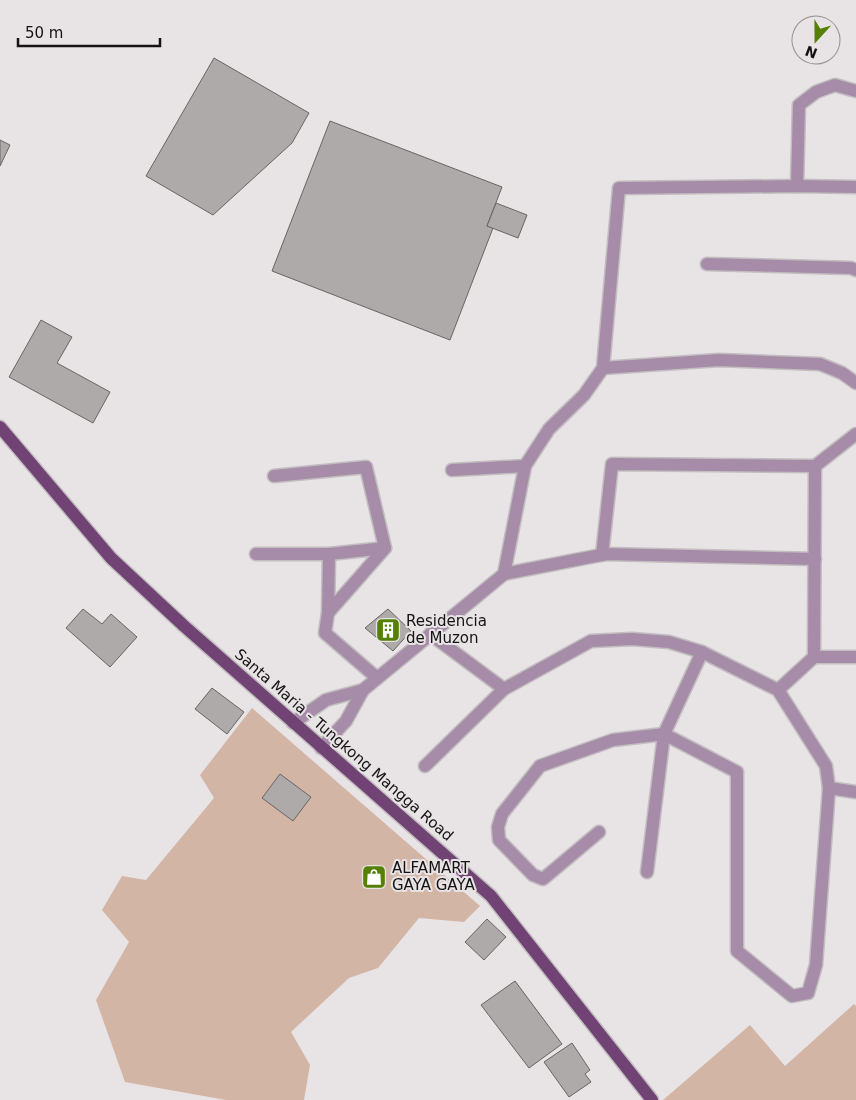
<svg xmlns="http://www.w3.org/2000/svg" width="856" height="1100" font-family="'DejaVu Sans',sans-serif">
<rect width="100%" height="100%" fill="#e8e3e5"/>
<g fill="#d3b5a6">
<polygon points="252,708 480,906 464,922 419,918 378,968 349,978 291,1032 310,1065 304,1100 226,1100 125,1082 96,1000 129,942 102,910 122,876 146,880 214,798 200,775"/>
<polygon points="854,1004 856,1006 856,1100 663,1100 750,1025 785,1066"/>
</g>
<g fill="#aeaaa9" stroke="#696464">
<polygon points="214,58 309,113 292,143 213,215 146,176"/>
<polygon points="330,121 502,187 487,226 493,228 450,340 272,271"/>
<polygon points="0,140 10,145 0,166"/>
<polygon points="496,203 527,215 518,238 487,226"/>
<polygon points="41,320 72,337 57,363 110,392 93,423 9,377"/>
<polygon points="83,609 102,624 111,614 137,637 110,667 66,628"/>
<polygon points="388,609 411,631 393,651 365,628"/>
<polygon points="212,688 244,712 227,734 195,709"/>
<polygon points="280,774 311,797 293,821 262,798"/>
<polygon points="487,919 506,937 484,960 465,942"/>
<polygon points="515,981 562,1044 529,1068 481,1005"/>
<polygon points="572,1043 590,1070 585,1074 591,1082 569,1097 544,1062"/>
</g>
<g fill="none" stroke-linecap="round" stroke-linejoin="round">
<defs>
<g id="minor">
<polyline points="797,186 799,105 816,92 835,85 856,91"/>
<polyline points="707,264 851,268 856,270"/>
<polyline points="603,368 719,360 820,364 842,373 856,383"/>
<polyline points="856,434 815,466 814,657 856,657"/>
<polyline points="452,470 525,466"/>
<polyline points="274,476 366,467 385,548 328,613"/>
<polyline points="256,554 329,554 385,548"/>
<polyline points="329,554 328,613 325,633 376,677"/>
<polyline points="602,555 612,464 815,466"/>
<polyline points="504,574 606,554 815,559"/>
<polyline points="430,634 504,689"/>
<polyline points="778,690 814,657"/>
<polyline points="293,723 326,700 363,690"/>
<polyline points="321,748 346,721 363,690 504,574 525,466 549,429 584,395 603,368 619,188 797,186 856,187"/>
<polyline points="425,766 504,689 591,641 632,639 669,642 702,652 778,690 826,766 829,788 816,965 808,993 792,996 737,951 737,772 664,734 613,740 540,766 502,814 498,827 499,840 533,875 543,879 599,832"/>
<polyline points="829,788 856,792"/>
<polyline points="647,872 664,734 702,652"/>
</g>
<polyline id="primary" points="0,427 111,558 184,626 491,896 652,1100"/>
</defs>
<use href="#minor" stroke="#c2bebf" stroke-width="15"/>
<use href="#primary" stroke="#c2bebf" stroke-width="15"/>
<use href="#minor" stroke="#a68ca8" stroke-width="12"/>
<use href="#primary" stroke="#704374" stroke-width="12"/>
</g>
<defs>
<symbol id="building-square" viewBox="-11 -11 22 22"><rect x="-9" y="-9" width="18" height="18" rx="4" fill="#558004" stroke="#e8e3e5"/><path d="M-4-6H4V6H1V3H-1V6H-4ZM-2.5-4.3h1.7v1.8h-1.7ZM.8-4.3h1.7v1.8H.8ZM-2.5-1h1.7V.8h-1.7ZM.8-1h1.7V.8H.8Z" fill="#fff"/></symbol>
<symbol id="shop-square" viewBox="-11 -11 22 22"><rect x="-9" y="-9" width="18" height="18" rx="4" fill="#558004" stroke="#e8e3e5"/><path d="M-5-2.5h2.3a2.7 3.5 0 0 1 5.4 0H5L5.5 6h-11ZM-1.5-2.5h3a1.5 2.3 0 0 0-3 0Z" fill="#fff"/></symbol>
</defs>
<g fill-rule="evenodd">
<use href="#building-square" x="374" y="616" width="28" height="28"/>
<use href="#shop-square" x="360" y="863" width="28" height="28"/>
</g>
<g text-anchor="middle" stroke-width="4" stroke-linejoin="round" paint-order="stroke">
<g font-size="15" fill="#141313" stroke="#e8e3e5" text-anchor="start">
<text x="406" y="626">Residencia<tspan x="406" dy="17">de Muzon</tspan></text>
<text x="392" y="873">ALFAMART<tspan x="392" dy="17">GAYA GAYA</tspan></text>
</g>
<g font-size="15" fill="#141313" stroke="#e8e3e5">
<text transform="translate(344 745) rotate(41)" y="5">Santa Maria - Tungkong Mangga Road</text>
</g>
</g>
<g transform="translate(816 40) rotate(201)"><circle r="24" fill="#e8e3e5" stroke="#939091"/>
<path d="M0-4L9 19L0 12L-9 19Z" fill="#558004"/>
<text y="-8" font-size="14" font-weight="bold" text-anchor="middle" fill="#141313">N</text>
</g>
<path d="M18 38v8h142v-8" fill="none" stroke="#141313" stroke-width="2.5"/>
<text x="25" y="38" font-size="15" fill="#141313" stroke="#e8e3e5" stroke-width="4" paint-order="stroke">50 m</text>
</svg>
